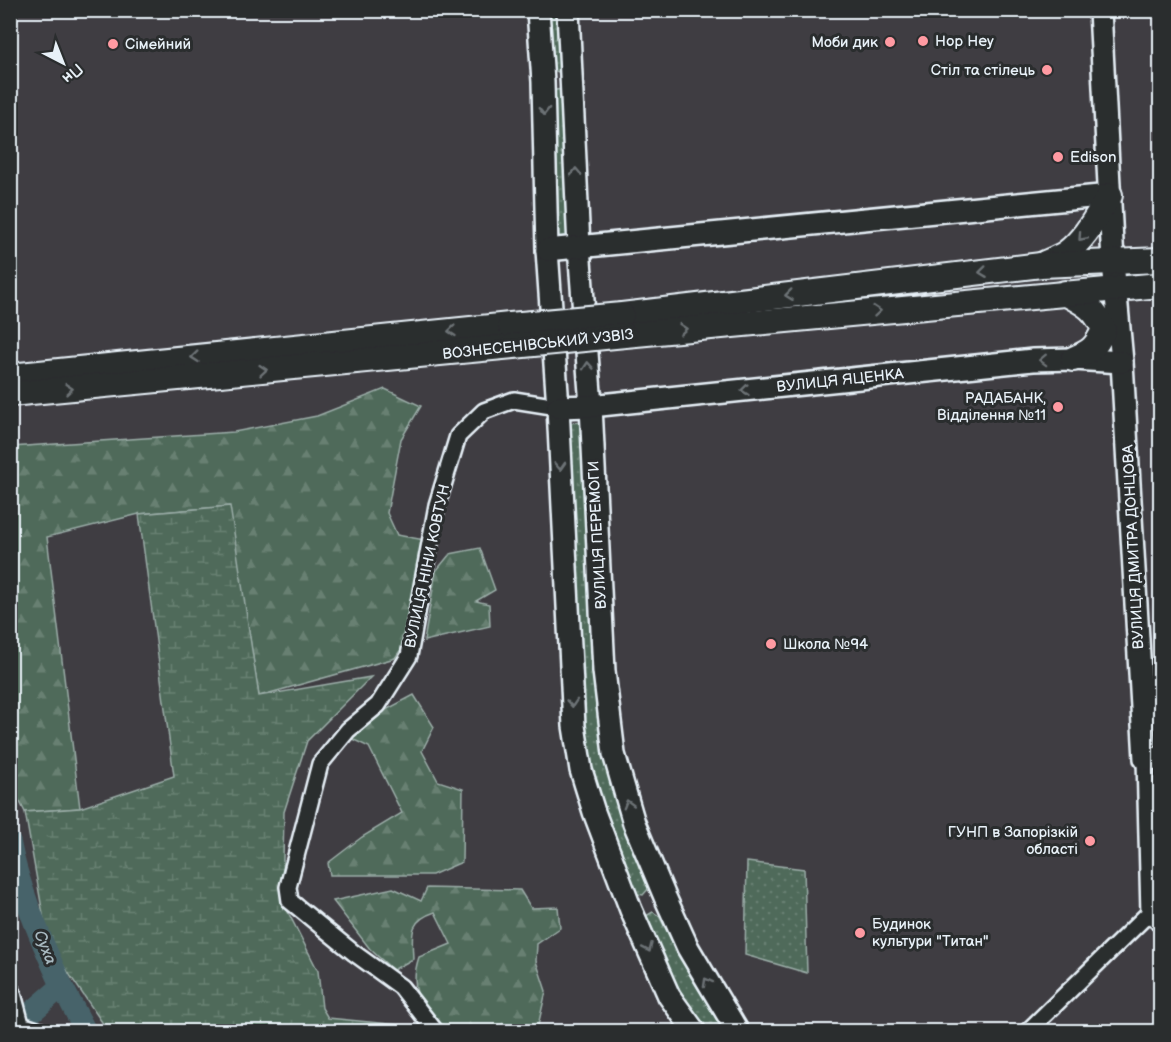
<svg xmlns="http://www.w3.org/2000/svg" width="1171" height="1042" font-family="'Balsamiq Sans',sans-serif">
<defs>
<pattern id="green-dots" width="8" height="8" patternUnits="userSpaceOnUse" patternTransform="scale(1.5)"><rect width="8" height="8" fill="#4f6a5a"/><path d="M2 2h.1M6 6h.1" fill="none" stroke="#688072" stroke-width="1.8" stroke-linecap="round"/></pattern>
<pattern id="forest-firs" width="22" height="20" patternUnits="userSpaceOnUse" patternTransform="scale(1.5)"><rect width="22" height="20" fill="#4f6a5a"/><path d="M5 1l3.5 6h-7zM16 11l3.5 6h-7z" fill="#688072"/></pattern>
<pattern id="wetland-marsh" width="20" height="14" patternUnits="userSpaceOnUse" patternTransform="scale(1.5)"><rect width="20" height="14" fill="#4f6a5a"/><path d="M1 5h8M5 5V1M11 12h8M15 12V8" fill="none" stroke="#688072"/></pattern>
</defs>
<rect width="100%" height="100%" fill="#3f3d42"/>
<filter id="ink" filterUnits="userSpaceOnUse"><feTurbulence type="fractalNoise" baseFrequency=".0167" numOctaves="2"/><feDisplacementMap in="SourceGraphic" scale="12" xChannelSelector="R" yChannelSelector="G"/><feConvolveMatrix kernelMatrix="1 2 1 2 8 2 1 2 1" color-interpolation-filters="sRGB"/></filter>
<g filter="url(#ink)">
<g fill="url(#green-dots)" stroke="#9caea9" stroke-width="1.5">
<polygon points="545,11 555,11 565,33 561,73 553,70"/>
<polygon points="563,89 571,239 558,240 555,232 550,95 556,90"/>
<polygon points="582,422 624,821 649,888 643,895 633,893 607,827 588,755 579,697 566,423"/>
<polygon points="747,862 804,869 807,973 745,955"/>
<path d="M 653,912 L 659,916 L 688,972 L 724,1031 L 706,1031 C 682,996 662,960 645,922 L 646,916 Z"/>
</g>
<g fill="url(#forest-firs)" stroke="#9caea9" stroke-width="1.5">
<polygon points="385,389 421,406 401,439 387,513 397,535 425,540 404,645 395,658 259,696 229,506 139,514 47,537 80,808 25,812 11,784 11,447 234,432 317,416"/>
<polygon points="480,548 495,590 476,601 489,604 490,626 424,641 436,571 450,554"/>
<polygon points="414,695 434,727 422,751 438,781 463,789 462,862 432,875 330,875 328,863 362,837 402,813 369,747 350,738 361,723"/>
<path d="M 393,888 L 421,901 L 427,888 L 520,890 L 531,908 L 558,907 L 560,928 L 537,944 L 536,961 L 546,991 L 537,1030 L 531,1032 L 440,1031 C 421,1005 408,990 419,957 L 451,944 L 435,912 C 408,921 412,934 413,959 L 393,970 L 370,949 L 333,901 Z"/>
</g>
<polygon fill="url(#wetland-marsh)" stroke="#9caea9" stroke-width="1.5" points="230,506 259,696 371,677 307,741 284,812 283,860 286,908 318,971 322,1008 328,1018 420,1027 424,1031 108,1031 48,943 25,812 80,808 174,776 139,514"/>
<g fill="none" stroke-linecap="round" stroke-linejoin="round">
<g stroke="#47646b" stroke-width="22">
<path d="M 10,843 C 19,890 42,943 62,986 L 10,1031"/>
<polyline points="62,986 86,1032"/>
</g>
<defs>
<g id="street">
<polyline points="1149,913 1160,924"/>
<polyline points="19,1030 28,1027 43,1032"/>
<polyline points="436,1032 401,987 354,953 290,901 288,887 320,764 348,730 378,705 409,656 437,505 458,436 484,411 514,400 558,407"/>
<polyline points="1027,1032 1149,913 1145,759"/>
</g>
<g id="secondary">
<polyline points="538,10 543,82 547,250 558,407 574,726 581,770 594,812 631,910 669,996 695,1032"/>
<polyline points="568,10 579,247 591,406 604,671 614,754 634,823 665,897 688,948 738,1032"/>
<polyline points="1100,10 1113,262 1122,362 1145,759 1160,758"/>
<polyline points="547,250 1110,195"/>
<polyline points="558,407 591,406 1033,360 1073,359 1122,362"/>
<polyline points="10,994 20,1032"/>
</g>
<g id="primary">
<path d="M 1045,263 C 1052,260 1060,257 1066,253 C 1086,238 1097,215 1110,195"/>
<path d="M 1065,293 C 1085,304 1095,308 1104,330 C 1095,348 1092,351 1073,359"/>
<polyline points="622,315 1041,265 1160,260"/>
<polyline points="625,335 1160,285"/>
<polyline points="10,376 510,325"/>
<polyline points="10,394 513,346"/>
</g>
</defs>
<use href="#street" stroke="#e8f1f8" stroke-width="20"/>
<use href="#secondary" stroke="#e8f1f8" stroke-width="26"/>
<use href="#primary" stroke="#e8f1f8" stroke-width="28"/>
<use href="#street" stroke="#2a2d2e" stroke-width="15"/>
<use href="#secondary" stroke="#2a2d2e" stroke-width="21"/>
<use href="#primary" stroke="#2a2d2e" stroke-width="24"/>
<defs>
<g id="primary-bridge">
<polyline points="510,325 622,315"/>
<polyline points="513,346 625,335"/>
</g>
</defs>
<use href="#primary-bridge" stroke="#e8f1f8" stroke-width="28" stroke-linecap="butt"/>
<use href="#primary-bridge" stroke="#2a2d2e" stroke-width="24"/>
</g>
<defs><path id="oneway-chevron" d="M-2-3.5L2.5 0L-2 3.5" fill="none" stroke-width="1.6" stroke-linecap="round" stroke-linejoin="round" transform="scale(1.5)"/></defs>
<g stroke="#6c7275">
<use href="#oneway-chevron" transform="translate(544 111) rotate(89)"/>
<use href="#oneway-chevron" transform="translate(576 172) rotate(-92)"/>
<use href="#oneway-chevron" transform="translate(1082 237) rotate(132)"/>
<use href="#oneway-chevron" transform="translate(983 272) rotate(173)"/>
<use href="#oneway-chevron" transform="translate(789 295) rotate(173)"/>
<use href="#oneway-chevron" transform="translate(877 311) rotate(-5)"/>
<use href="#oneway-chevron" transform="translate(683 329) rotate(-5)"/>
<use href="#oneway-chevron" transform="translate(452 331) rotate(174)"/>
<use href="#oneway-chevron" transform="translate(195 357) rotate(174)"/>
<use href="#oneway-chevron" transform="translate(1043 360) rotate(178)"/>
<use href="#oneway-chevron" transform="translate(588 366) rotate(-94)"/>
<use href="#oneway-chevron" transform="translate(263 370) rotate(-5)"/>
<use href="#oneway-chevron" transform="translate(69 389) rotate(-5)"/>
<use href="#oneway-chevron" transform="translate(745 390) rotate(174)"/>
<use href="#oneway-chevron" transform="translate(560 466) rotate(87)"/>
<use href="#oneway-chevron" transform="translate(572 703) rotate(86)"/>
<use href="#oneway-chevron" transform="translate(628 804) rotate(-106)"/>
<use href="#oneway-chevron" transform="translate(648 948) rotate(66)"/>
<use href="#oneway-chevron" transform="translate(707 982) rotate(-119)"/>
</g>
</g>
<g fill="#ff9aa2" stroke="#2a2d2e" stroke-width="2">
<circle cx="923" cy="41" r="6"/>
<circle cx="890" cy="42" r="6"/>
<circle cx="113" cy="44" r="6"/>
<circle cx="1047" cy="70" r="6"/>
<circle cx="1058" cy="157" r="6"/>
<circle cx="1058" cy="407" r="6"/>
<circle cx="771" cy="644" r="6"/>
<circle cx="1090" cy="841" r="6"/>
<circle cx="860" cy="933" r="6"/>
</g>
<g text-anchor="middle" stroke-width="6" stroke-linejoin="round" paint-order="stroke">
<g font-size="15" fill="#e8f1f8" stroke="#2a2d2e" text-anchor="start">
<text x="935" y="46">Hop Hey</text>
<text x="878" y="47" text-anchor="end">Моби дик</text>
<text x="125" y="49">Сімейний</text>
<text x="1035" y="75" text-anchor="end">Стіл та стілець</text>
<text x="1070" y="162">Edison</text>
<text x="1046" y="403" text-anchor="end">РАДАБАНК,<tspan x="1046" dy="17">Відділення №11</tspan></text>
<text x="783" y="649">Школа №94</text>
<text x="1078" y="837" text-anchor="end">ГУНП в Запорізкій<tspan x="1078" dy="17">області</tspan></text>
<text x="872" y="929">Будинок<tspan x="872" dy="17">культури "Титан"</tspan></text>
</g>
<g font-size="15" fill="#e8f1f8" stroke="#2a2d2e">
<text transform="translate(538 344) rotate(-6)" y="5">ВОЗНЕСЕНІВСЬКИЙ УЗВІЗ</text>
<text transform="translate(840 380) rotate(-6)" y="5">ВУЛИЦЯ ЯЦЕНКА</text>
<text transform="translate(597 535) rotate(-93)" y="5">ВУЛИЦЯ ПЕРЕМОГИ</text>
<text transform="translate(1133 547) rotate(-93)" y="5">ВУЛИЦЯ ДМИТРА ДОНЦОВА</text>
<text transform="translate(427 566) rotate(-78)" y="5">ВУЛИЦЯ НІНИ КОВТУН</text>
</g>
<g font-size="16" font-style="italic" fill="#a8b9c0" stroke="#2a2d2e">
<text transform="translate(46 947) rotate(68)" y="6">Суха</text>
</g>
</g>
<rect width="1171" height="1042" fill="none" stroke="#2a2d2e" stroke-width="36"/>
<rect x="18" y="18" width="1135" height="1006" fill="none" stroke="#e8f1f8" stroke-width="2" filter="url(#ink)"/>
<g transform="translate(63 63) rotate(138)" stroke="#2a2d2e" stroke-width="4.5" paint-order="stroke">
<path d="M0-4.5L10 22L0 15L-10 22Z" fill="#e8f1f8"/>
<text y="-9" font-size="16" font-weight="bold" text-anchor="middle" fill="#e8f1f8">Пн</text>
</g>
</svg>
